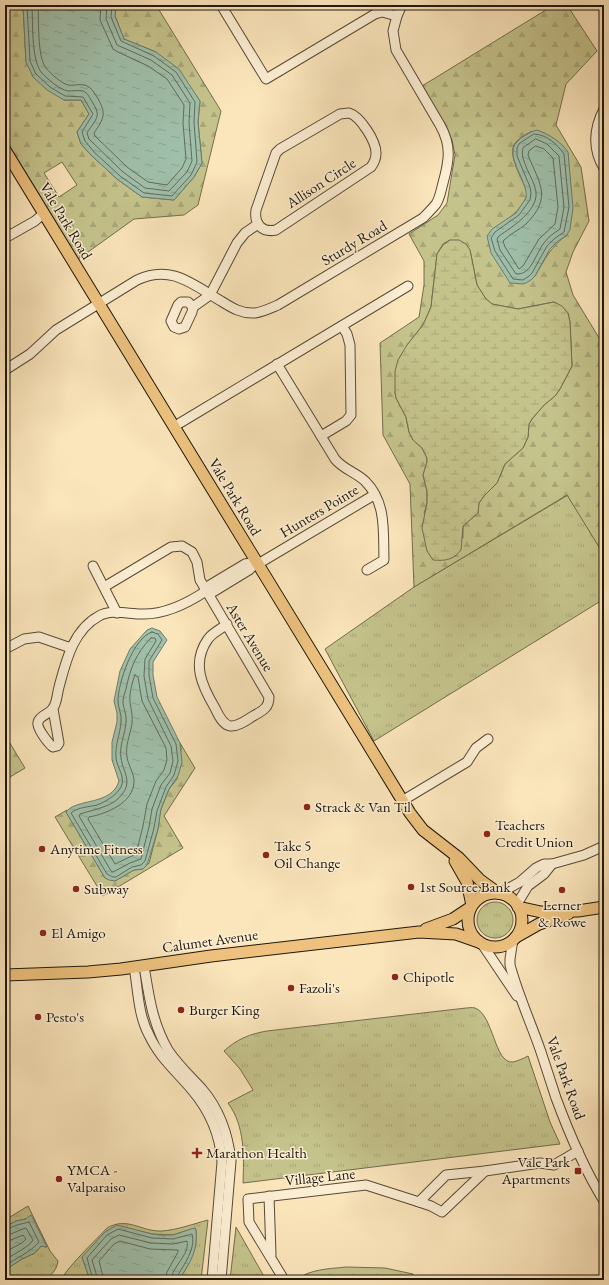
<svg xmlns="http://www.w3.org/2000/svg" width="609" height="1285" font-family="'EB Garamond',serif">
<defs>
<pattern id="grass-tufts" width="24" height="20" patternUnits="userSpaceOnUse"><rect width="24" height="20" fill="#c5c38c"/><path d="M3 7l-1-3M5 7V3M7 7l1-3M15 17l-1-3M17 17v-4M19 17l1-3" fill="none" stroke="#a9a777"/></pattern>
<pattern id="forest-firs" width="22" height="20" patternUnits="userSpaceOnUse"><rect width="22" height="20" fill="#c5c38c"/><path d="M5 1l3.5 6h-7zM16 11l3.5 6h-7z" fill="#a9a777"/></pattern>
<pattern id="wetland-marsh" width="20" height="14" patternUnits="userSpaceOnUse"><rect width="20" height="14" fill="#c5c38c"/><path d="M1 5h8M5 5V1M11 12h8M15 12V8" fill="none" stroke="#a9a777"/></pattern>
<pattern id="water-ripples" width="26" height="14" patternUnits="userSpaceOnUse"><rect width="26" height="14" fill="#a0c0ab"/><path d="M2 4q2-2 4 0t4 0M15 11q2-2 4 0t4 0" fill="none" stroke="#89a492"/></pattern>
</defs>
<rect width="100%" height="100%" fill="#fbe5bb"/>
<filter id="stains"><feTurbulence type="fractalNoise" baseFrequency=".005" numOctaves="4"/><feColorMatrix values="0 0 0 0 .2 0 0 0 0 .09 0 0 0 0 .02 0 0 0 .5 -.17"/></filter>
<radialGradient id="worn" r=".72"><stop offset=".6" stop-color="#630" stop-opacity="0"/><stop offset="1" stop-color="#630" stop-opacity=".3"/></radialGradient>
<g fill="url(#grass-tufts)" stroke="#726d4c">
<polygon points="568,495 604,555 604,599 374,741 325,649 414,587"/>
<circle cx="495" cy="920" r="18"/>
<path d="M 466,1008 C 468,1008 472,1007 475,1008 C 494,1015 494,1064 513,1062 C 518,1061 524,1058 528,1056 L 550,1122 L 560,1144 L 243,1183 C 244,1156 245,1126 228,1103 L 253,1090 L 240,1069 L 224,1051 C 237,1039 250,1034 267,1031 Z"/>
<path d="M 28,1206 L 50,1251 L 58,1261 C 57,1270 51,1275 45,1280 L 5,1280 L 5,1270 L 22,1259 L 35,1253 L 41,1246 L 46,1247 L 26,1219 L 16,1221 L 5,1227 L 5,1220 Z"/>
<path d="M 208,1220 L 201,1280 L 179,1280 C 189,1264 198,1249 196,1230 L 195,1228 L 173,1235 L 152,1234 L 140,1231 L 82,1257 L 90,1280 L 62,1280 C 62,1272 99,1237 107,1228 C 128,1216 141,1232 162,1231 C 177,1230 193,1224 208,1220 Z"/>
<polygon points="236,1227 266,1280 230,1280"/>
<path d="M 346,1267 L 385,1268 L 413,1274 L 413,1280 L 296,1280 C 310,1269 328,1269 346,1267 Z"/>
</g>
<g fill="url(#forest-firs)" stroke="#726d4c" fill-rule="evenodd">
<path d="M 5,5 L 23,5 L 26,62 L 64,100 L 81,100 L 89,114 L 77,132 L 81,144 L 91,155 L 117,179 L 142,197 L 174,200 L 194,177 L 202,163 L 198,122 L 200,101 L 156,52 L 124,39 L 115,16 L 116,5 L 156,5 L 221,111 L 198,205 L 184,215 L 134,219 L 77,260 L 5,142 ZM 62,162 L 77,185 L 59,197 L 44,173 Z"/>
<path d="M 554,5 L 567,5 L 597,51 L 566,84 L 556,125 L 581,167 L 589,221 L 573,252 L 566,272 L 573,295 L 604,346 L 604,555 L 567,495 L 414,587 L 410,484 L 383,435 L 380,343 L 419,317 L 424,285 L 424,261 L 409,234 L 438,215 L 447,203 L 455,155 L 452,140 L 446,126 L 422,86 ZM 532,131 L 567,235 C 551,246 545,259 535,276 L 507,220 C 515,213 526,204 527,193 C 524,180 505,154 516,142 C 520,137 527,134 532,131 ZM 450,240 L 470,250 L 477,285 L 486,299 L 492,304 L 518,309 L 554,302 L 568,313 L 570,322 L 572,366 L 560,389 L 555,396 L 544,405 L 532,419 L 529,424 L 528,437 L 523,448 L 505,464 L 497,483 L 484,496 L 479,503 L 478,513 L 463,526 L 463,538 L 424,514 L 427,503 L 427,491 L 423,475 L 427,462 L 427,458 L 422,448 L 413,440 L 409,432 L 406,417 L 396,398 L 395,392 L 407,345 L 423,325 L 431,307 L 437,254 L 443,244 Z"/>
<polygon points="5,735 25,768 5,780"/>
<polygon points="180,743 195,768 164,816 183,848 103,896 55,817 67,810 66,812 105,878 115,881 134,870 143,869 149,863 158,829 160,812 169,789 177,779 181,749"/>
</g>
<path fill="url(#wetland-marsh)" stroke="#726d4c" d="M 450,240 L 459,240 L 466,244 L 470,250 L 477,285 L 486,299 L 492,304 L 518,309 L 554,302 L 562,306 L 568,313 L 570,322 L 572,366 L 560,389 L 555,396 L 544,405 L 532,419 L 529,424 L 528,437 L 523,448 L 505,464 L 497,483 L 484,496 L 479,503 L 478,513 L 463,526 L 461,550 C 453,560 446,561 433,560 L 427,551 L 422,528 L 427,503 L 427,491 L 423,475 L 427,462 L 427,458 L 422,448 L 413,440 L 409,432 L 406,417 L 396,398 L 395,392 L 395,371 L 398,360 L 407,345 L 423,325 L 431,307 L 437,254 L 443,245 Z"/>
<g fill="url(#water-ripples)" stroke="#6c7c6b">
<polygon points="23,5 116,5 115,16 124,39 156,52 179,69 200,101 198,122 202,163 194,177 174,200 142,197 117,179 91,155 81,144 77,132 89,114 81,100 64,100 47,90 33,77 26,62"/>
<path d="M 537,130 C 550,135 560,141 568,152 L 573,208 L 570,229 L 567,235 L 557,242 L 550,249 L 535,276 L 531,280 L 524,284 L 510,283 L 491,253 L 487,236 L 492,229 L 516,213 L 526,198 C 529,179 499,153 521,138 C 526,135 531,131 537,130 Z"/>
<path d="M 152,628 L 160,631 L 167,640 L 153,662 L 153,675 L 157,697 L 180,743 L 182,762 L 178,776 L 169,789 L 161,809 L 158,829 L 147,865 L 143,869 L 134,870 L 115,881 L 109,880 L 105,878 L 66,812 C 76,798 112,806 119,781 L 112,760 L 112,742 L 117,722 L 117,713 L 114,701 L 120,671 L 130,649 L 147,630 Z"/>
<polygon points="31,1215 47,1247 41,1246 35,1253 22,1259 5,1270 5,1227 16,1221 26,1219"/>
<path d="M 117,1225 L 152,1234 L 162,1235 L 173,1235 L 194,1228 L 196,1230 C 198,1252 190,1262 179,1280 L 90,1280 L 82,1257 L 105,1232 Z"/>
</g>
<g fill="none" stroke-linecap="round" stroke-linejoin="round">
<g stroke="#606c5b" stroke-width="1">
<polyline points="27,5 30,61 36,74 50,87 65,96 83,97 93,114 82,132 85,141 94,152 120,176 144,193 172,196 191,175 197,162 194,122 195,102 176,72 154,56 121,41 111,17 112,5"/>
<path d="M 32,5 C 33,22 31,58 41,72 C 46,78 60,90 68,91 C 73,91 79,90 83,91 C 88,93 89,97 91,100 C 102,117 97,117 87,133 L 89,139 L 123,172 L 145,188 L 169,191 L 187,172 L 192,161 L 189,123 L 190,103 L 172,75 L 151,60 L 117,45 L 106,19 L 107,5"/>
<path d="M 38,5 C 39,20 37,57 46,68 C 51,74 61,83 68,85 C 75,86 81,83 87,86 C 92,88 94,93 97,97 C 107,114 104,118 94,133 L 95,136 L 127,167 L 148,182 L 167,185 L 182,168 L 186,159 L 183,123 L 184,105 L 167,79 L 148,66 L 118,52 L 113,49 L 100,20 L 101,5"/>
<path d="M 534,134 C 546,134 558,145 564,154 L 569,207 L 564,232 L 554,239 L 547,246 L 532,273 L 529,276 L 523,280 L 513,279 L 495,251 L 491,238 L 495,232 L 519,215 L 530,200 L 531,193 L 530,187 L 517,156 L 517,148 L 519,144 Z"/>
<path d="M 536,139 L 547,144 L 559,156 L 564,207 L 560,229 C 554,233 548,237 544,243 C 535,254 532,275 516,274 L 500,250 L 497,239 L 499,236 C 512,227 538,211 536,192 C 535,184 530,176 527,169 C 524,161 521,156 523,148 Z"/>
<path d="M 536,146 L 544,149 L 553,158 L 558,207 L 555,224 L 539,239 L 523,266 L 519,269 L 505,247 L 503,241 C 510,234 519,230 526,224 C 553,197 539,183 528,155 L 529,151 Z"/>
<path d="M 152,632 L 158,634 L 162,640 L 149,661 L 149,675 L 153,698 L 176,744 L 178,761 L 174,775 L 166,787 L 157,811 L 154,828 L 145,861 L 141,865 L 132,867 L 116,877 L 113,877 L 107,874 L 71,813 C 78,807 89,807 97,805 C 105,802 117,795 121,787 C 126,777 117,768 116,758 C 115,744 120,735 121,722 C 122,714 118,708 118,701 C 118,683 133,638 152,632 Z"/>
<path d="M 151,638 L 155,638 L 156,641 L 145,659 L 144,676 L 148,699 L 171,746 L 173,761 L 170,773 L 161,785 L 152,809 L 149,827 L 141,859 L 130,863 L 113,872 L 111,871 L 79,816 L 80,814 C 95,809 114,807 123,793 C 132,780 123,772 121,758 C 119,746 125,735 126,722 C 127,715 123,708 123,701 C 123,697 125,693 126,689 C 130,669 136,653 151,638 Z"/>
<path d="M 135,675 L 138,677 L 142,701 L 166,748 L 167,760 L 164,770 L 156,781 L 147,804 L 143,826 L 136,854 L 115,864 L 88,819 L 89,817 C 106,814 134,803 134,781 C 134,773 128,765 127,757 C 125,746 130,735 132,724 C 133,716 131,710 130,702 C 129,695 132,682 135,675 Z"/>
<path d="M 5,1230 L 17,1225 L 29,1222 L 39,1242 C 31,1252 16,1258 5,1266"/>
<path d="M 5,1235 C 12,1235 18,1230 26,1228 L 33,1240 C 28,1248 13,1254 5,1260"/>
<path d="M 5,1241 L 11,1240 L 23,1235 L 26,1239 C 21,1245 11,1248 5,1252"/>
<path d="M 93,1280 L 87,1258 L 107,1235 L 118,1229 L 152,1238 L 173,1239 L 192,1234 C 196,1249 184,1264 177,1277 L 176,1280"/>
<path d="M 98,1280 L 92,1260 L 111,1239 L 119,1235 L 151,1243 L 173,1244 L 187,1241 C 190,1255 172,1266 171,1280"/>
<polyline points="104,1280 99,1261 114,1244 120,1241 150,1249 178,1250 178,1252 167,1272 165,1280"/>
</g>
<defs>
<g id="minor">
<polyline points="221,5 266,79 375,14 382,12 397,16 402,5"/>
<path d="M 604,109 C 594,128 592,149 604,168"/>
<path d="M 349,113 C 360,116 376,141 376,153 C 376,158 374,163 371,167 L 276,230 C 262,233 254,224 256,210 L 276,153 L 280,149 L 340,114 Z"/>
<polyline points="5,238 35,221 44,213"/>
<polyline points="193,307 188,302 181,302 178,305 171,321 174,327 179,329 185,327 192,312 193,307 210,295 237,243 245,233 258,224"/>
<path d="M 277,364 L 335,459 C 343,469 355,472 365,481 C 387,503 383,532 384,560 L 367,570"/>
<path d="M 5,370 L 30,354 L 56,330 L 137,280 C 171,264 192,284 221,301 C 232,308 242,314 255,313 C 263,312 271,308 278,305 L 423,218 C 428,213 432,209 436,204 C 440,198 441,190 443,183 C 449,161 452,146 440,125 L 396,50 L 393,31 L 397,16"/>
<polyline points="175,426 408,286"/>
<polyline points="321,436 346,421 351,415 350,345 347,334 342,326"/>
<polygon points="257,562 249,570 213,592 206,591 210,585 245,564"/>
<polyline points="258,564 374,495"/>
<polyline points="93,566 117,613"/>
<path d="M 104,587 L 171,547 L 182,546 L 192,552 L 197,562 L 200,580 L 269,697 C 269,707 264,710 255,715 C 249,718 239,727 230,726 C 222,724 218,714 215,708 C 202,686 191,663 208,639 C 212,633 221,629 227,624"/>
<polyline points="5,649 24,639 39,637 71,648"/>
<path d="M 53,709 L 59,743 L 57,746 L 53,747 C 49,744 36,728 38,722 C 40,715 50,714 53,708 C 57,703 57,694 59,687 C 66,661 73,630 99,616 C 111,609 128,614 141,614 C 164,615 188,603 206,591"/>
<polyline points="402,801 467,762 476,748 488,739"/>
<polyline points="500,893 520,882 536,868 544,864 552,864 584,855 604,846"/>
<polyline points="517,904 528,886 544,874 552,864"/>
<path d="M 513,939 L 510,959 L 510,965 C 518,995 531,1023 541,1052 C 546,1067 551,1083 556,1098 C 569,1133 584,1169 604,1201"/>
<polyline points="482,944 517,996"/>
<path d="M 144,966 C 149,996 152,1022 168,1050 C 178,1065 190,1076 202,1089 C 220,1110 228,1133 231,1161 L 221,1280"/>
<path d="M 134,967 C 138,989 138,1015 149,1035 C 159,1057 177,1072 192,1090 C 210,1111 220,1134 222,1162 L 212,1280"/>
<polyline points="269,1196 271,1255"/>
<polyline points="419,1202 431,1206 442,1212 485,1171"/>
<polyline points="283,1278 249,1222 248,1199 366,1185 419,1202 446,1175 485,1171 540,1163 554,1165 578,1151"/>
</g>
<g id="major">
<polyline points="5,150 410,813 423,830 459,858 480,880 498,893"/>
<polyline points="455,861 467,882 472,905"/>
<circle cx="495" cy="920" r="27"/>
<polyline points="518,907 541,912 578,911 604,907"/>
<polyline points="426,929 453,919 471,907"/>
<polyline points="516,937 539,924 568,914"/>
<polyline points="5,975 88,972 121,969 211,956 419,932 456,934 479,942"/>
</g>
</defs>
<use href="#minor" stroke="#564a37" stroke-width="11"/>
<use href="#major" stroke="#1f170b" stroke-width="13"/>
<use href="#minor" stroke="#fceed3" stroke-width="9"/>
<use href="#major" stroke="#eec27e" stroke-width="11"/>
</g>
<g fill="#8f2418" stroke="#fceed3" stroke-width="1.5">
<circle cx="307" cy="807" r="4"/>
<circle cx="487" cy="834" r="4"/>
<circle cx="42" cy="849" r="4"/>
<circle cx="266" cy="855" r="4"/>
<circle cx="411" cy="887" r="4"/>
<circle cx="76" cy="889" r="4"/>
<circle cx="562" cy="890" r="4"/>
<circle cx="43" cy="933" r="4"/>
<circle cx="395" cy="977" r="4"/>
<circle cx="291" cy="988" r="4"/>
<circle cx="181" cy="1010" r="4"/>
<circle cx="38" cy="1017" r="4"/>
<path d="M195 1147h4v4h4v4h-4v4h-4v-4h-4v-4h4z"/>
<rect x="574" y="1167" width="8" height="8" rx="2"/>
<circle cx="59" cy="1179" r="4"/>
</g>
<g text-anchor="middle" stroke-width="3" stroke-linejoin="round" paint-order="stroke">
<g font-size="15" fill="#1f170b" stroke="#fceed3">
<text transform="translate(321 183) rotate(-33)" y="5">Allison Circle</text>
<text transform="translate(66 221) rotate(59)" y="5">Vale Park Road</text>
<text transform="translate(354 243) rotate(-31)" y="5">Sturdy Road</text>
<text transform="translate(235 497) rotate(59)" y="5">Vale Park Road</text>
<text transform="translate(319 511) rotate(-31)" y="5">Hunters Pointe</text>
<text transform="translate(250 637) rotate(59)" y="5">Aster Avenue</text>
<text transform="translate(210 941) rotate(-8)" y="5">Calumet Avenue</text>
<text transform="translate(566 1078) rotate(70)" y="5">Vale Park Road</text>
<text transform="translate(320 1177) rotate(-6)" y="5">Village Lane</text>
</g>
<g font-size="15" fill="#1f170b" stroke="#fceed3" text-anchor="start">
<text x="315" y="812">Strack &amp; Van Til</text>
<text x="495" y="830">Teachers<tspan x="495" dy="17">Credit Union</tspan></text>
<text x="274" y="851">Take 5<tspan x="274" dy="17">Oil Change</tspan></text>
<text x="50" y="854">Anytime Fitness</text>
<text x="419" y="892">1st Source Bank</text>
<text x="84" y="894">Subway</text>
<text x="562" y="910" text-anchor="middle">Lerner<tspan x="562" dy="17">&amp; Rowe</tspan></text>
<text x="51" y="938">El Amigo</text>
<text x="403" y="982">Chipotle</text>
<text x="299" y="993">Fazoli's</text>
<text x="189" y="1015">Burger King</text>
<text x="46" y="1022">Pesto's</text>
<text x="206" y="1158">Marathon Health</text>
<text x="570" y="1167" text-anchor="end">Vale Park<tspan x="570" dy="17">Apartments</tspan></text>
<text x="67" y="1175">YMCA -<tspan x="67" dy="17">Valparaiso</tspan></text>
</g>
</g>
<rect width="609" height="1285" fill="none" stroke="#fbe5bb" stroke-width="20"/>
<rect x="6" y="6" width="597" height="1273" fill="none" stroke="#1f170b" stroke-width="2"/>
<rect x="10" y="10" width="589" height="1265" fill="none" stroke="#1f170b"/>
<rect width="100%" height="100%" filter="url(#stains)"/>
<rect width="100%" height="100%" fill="url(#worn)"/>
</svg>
